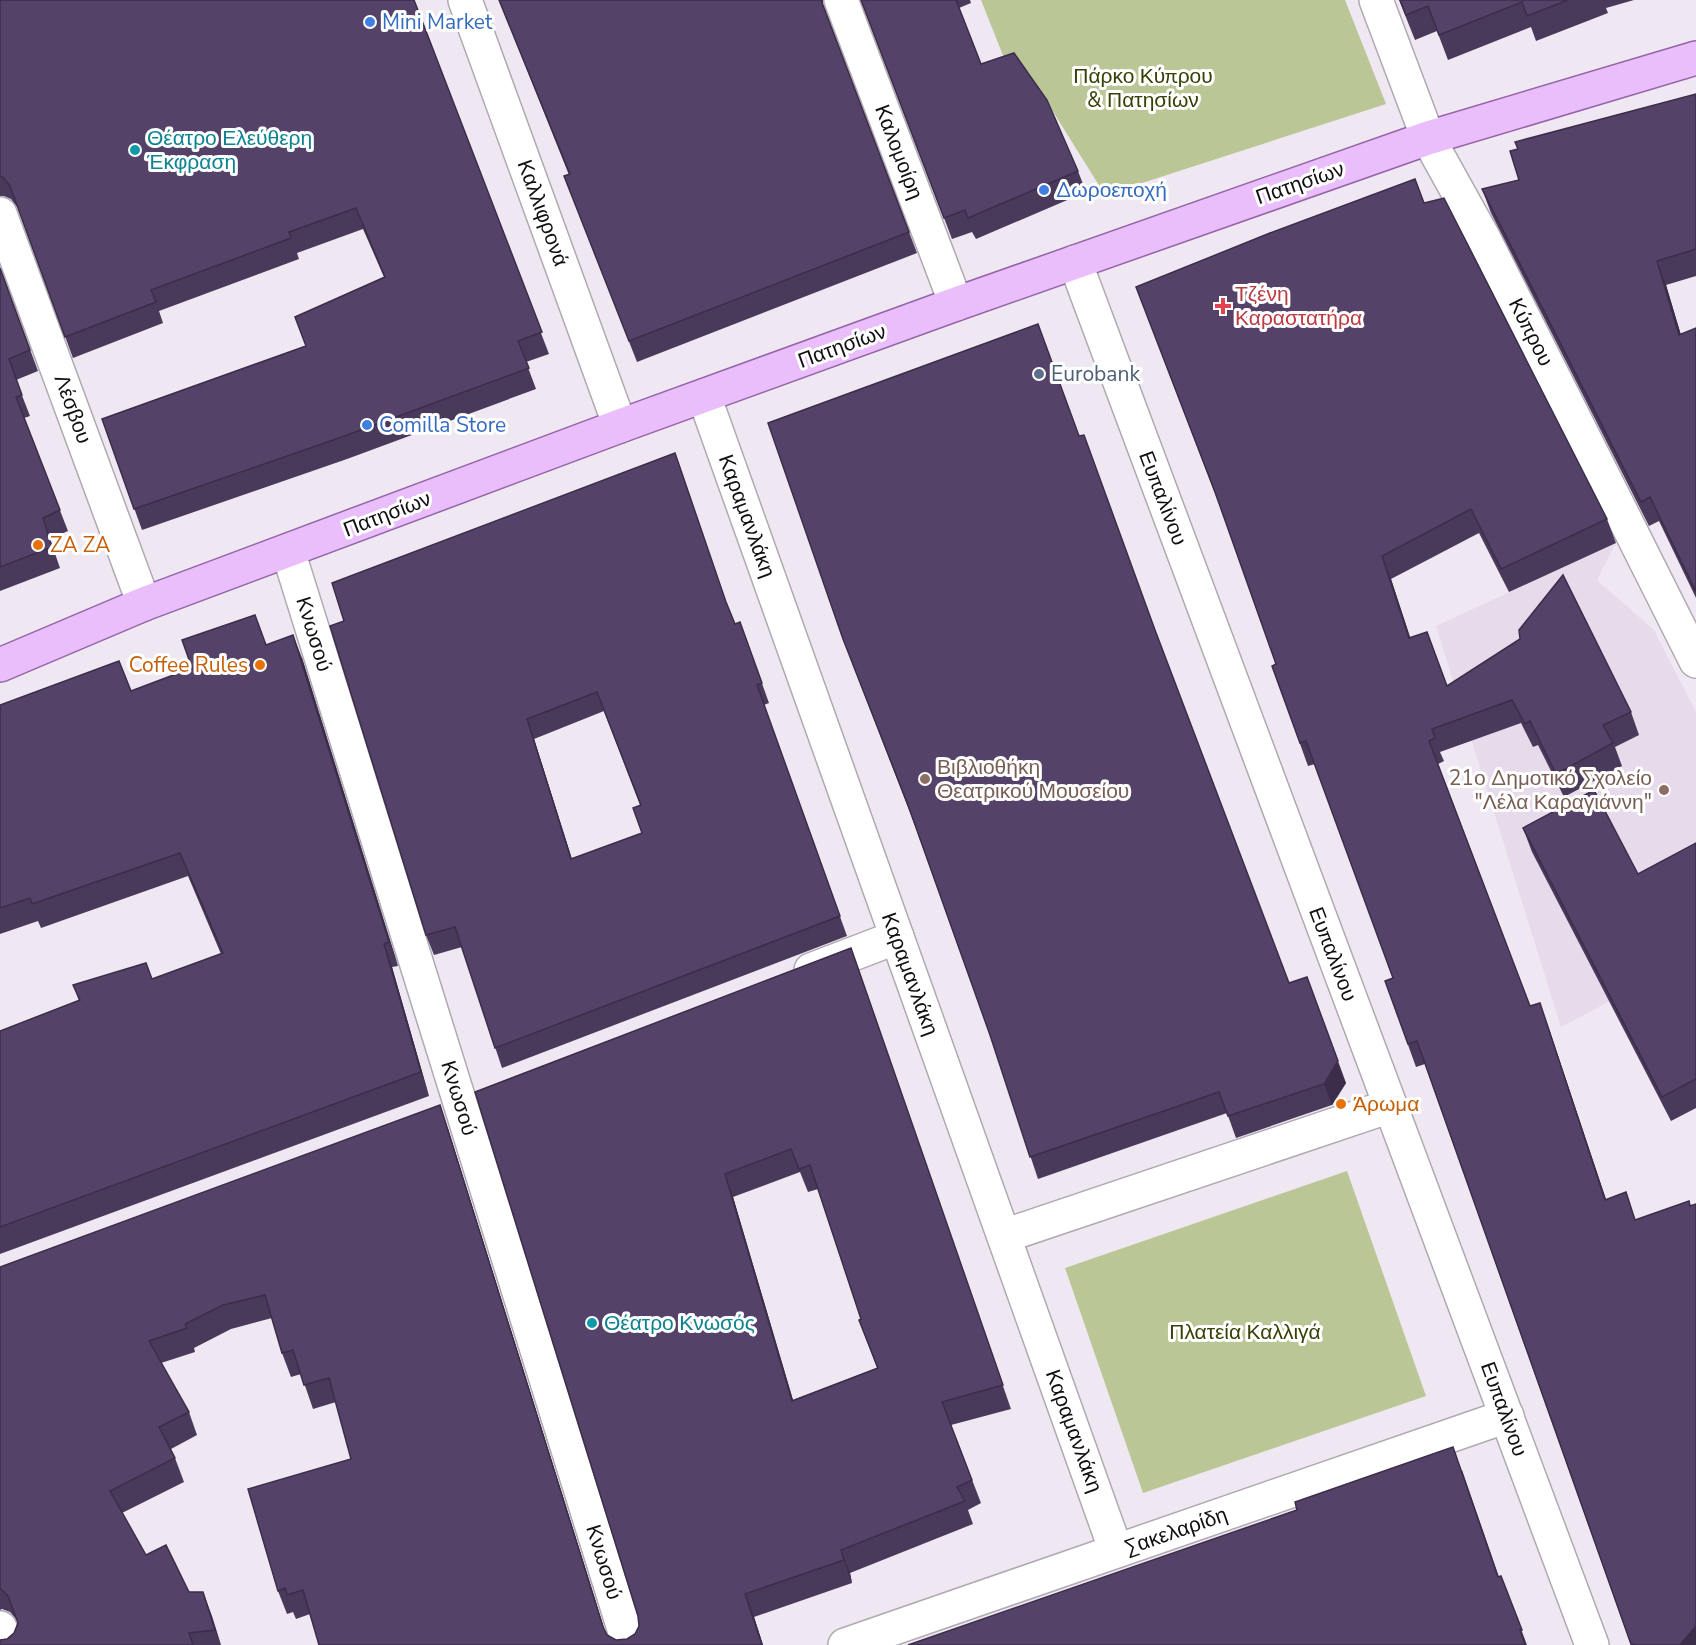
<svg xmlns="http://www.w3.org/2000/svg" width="1696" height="1645" font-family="'Nunito Sans',sans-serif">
<rect width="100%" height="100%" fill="#efe8f2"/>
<polygon fill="#e6daeb" points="1616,543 1597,580 1654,630 1696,712 1696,956 1561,1027 1436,626"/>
<g fill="#bbc696">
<polygon points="981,0 1345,0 1386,104 1105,195 1029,73 1008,68"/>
<polygon points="1347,1171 1426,1396 1143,1493 1065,1268"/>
</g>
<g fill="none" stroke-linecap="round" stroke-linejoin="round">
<defs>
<g id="minor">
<polyline points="465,0 620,426"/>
<polyline points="841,0 956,304"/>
<polyline points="1376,0 1428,138 1483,237 1696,661"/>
<polyline points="0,214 144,604"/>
<polyline points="1075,262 1592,1645"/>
<polyline points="704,396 1116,1551"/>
<polyline points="288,551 629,1645"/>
<polyline points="811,970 897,937"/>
<polyline points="1004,1236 1390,1106"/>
<polyline points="0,1628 8,1645"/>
<polyline points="845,1645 1507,1416"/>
</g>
<polyline id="major" points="0,665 144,604 620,426 956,304 1428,138 1696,58"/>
</defs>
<use href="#minor" stroke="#b0a9b2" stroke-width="36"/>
<use href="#major" stroke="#9464a7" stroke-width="36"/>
<use href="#minor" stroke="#fff" stroke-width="33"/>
<use href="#major" stroke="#e9befa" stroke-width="33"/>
</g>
<g fill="#49395a" fill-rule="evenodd">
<polygon points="0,0 414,0 549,354 526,362 536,389 347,459 142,530 102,419 306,346 295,317 384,277 363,229 297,253 299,259 159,311 163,323 73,358 18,208 11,199 4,196 0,196"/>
<polygon points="499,0 823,0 823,6 917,253 637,362 564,176 569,175"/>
<polygon points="861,0 970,0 971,3 959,8 981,64 1078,171 1086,192 976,239 972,232 952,239"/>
<polygon points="1399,0 1634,0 1606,8 1608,13 1536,41 1531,27 1448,60 1437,31 1415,40"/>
<polygon points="1696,94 1696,276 1666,285 1681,335 1696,328 1696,598 1659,521 1649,526 1491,213 1482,189 1519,180 1518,149"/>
<polygon points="1424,203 1607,519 1616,543 1509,592 1479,533 1391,579 1410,638 1447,686 1631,712 1639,735 1615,747 1622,766 1564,797 1538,745 1533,747 1521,723 1440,752 1444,761 1438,764 1530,1006 1548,1026 1606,1200 1636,1220 1689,1201 1691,1206 1696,1645 1631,1645 1425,1064 1416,1067 1385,981 1393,978 1315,764 1308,766 1272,666 1276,664 1221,509 1136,287"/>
<polygon points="0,268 38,371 16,380 30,416 24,418 68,531 50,539 60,568 0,591"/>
<polygon points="768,423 1079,436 1155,632 1289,983 1346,1083 1332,1105 1236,1138 1227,1113 1038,1179 990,1035 914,823 851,660"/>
<path d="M 728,607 L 735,624 L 740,622 L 769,703 L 764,705 L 847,936 L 502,1068 L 462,947 L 434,955 L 426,935 L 330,626 ZM 604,711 L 640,805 L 642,833 L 572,859 L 534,739 Z"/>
<polygon points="266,645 302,658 398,966 392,967 429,1096 0,1254 0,1031 79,1001 73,985 152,979 221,954 188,876 41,928 38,921 0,934 0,705 131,691"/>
<polygon points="1523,828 1638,874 1696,843 1696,1108 1671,1121 1532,852"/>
<path d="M 851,948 L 1011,1409 L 951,1425 L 981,1503 L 968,1510 L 973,1524 L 850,1573 L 852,1583 L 754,1617 L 763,1645 L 319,1645 L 310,1614 L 296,1619 L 293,1612 L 287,1614 L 278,1591 L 351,1459 L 336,1402 L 313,1409 L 301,1374 L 291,1377 L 282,1353 L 272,1318 L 231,1329 L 194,1348 L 195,1352 L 161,1363 L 189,1412 L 197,1435 L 171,1449 L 175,1458 L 184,1482 L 122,1513 L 146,1555 L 189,1592 L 203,1592 L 221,1645 L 0,1645 L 14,1633 L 18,1623 L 17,1620 L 10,1612 L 2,1609 L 0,1610 L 0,1267 L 448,1129 L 605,1631 L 607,1635 L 616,1640 L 627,1639 L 635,1634 L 639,1626 L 638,1616 L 475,1092 ZM 800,1172 L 808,1192 L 818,1189 L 861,1319 L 859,1320 L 877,1368 L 793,1400 L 733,1197 Z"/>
<polygon points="1462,1470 1499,1577 1501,1576 1527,1645 908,1645"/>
</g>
<g fill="#3c2e4a">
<polygon points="1657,261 1666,285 1688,359 1679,335"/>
<polygon points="1382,556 1391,579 1418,661 1409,638"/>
<polygon points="293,635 302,658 398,966 389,942"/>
<polygon points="527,719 534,739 578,879 571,859"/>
<polygon points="384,944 392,967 429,1096 421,1072"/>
<polygon points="1540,1003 1548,1026 1614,1223 1605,1200"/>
<polygon points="1338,1061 1346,1083 1332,1105 1324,1084"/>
<polygon points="440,1105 448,1129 609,1645 603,1627"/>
<polygon points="725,1174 733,1197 800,1424 792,1401"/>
<polygon points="841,1550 850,1573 852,1583 844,1560"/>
<polygon points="203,1592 212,1616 221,1645 215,1630"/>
<polygon points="745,1594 754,1617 763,1645 762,1645"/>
<polygon points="1696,1626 1696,1645 1680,1645"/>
</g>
<g fill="#554269" stroke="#3c2e4a" stroke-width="1.5" fill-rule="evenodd">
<polygon points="0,0 414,0 542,332 518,341 529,368 339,438 134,509 102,419 306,346 295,317 385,277 356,208 289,232 291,238 151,290 156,302 65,337 10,186 4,178 0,176"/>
<polygon points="499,0 821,0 909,232 629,341 564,176 570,174"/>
<polygon points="861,0 956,0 981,64 1014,53 1047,100 1078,171 968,218 965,210 944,218"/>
<polygon points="1400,0 1568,0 1527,16 1522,2 1439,35 1428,6 1406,15"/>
<polygon points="1696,94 1696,249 1657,261 1679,335 1696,328 1696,592 1650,497 1641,502 1482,189 1519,180 1510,151 1518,149 1515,142"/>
<polygon points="1415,179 1424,203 1444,198 1607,519 1501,569 1471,509 1382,556 1409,638 1427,632 1447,686 1520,639 1519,630 1563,575 1631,712 1603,725 1613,743 1556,774 1530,721 1525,724 1512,700 1432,729 1435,738 1429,741 1530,1006 1540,1003 1605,1200 1626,1192 1635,1220 1689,1201 1690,1206 1696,1204 1696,1626 1680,1645 1636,1645 1631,1644 1417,1041 1408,1044 1385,981 1393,978 1306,741 1300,743 1272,666 1276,664 1215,492 1136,287 1270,233"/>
<polygon points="0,268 30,350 9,359 22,395 16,397 60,510 43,518 52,547 0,567"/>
<polygon points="1038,324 1079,436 1084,435 1155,630 1289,983 1307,977 1338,1061 1324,1084 1228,1116 1219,1092 1030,1157 990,1035 908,805 843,639 768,423"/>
<path d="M 675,453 L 726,602 L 735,624 L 740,622 L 762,683 L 757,685 L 840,916 L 495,1048 L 455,927 L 426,935 L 330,626 L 344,621 L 332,583 ZM 597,692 L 641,805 L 633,808 L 642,833 L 571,859 L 527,719 Z"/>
<polygon points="255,615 266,645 293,635 389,942 384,944 421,1072 0,1227 0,1031 80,1000 73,985 146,963 152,979 223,953 180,853 32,904 30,898 0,908 0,705 119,661 131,691 192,668 182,640"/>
<polygon points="1594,790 1638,874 1696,843 1696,1079 1662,1097 1523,828"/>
<path d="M 851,948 L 1003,1385 L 942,1402 L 972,1480 L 957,1487 L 965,1501 L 841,1550 L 844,1560 L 745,1594 L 762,1645 L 319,1645 L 303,1590 L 287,1595 L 285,1588 L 278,1591 L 248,1489 L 351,1459 L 329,1378 L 304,1385 L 293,1350 L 282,1353 L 265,1295 L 223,1305 L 185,1324 L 187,1328 L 149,1341 L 189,1412 L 159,1427 L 175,1458 L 110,1491 L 146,1555 L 166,1545 L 189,1592 L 203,1592 L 215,1630 L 189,1633 L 193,1645 L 0,1645 L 0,1640 L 7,1639 L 14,1633 L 18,1623 L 8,1596 L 0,1588 L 0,1267 L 440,1105 L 603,1627 L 607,1635 L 616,1640 L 627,1639 L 635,1634 L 639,1626 L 638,1616 L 475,1092 ZM 791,1149 L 799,1169 L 810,1165 L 861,1319 L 859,1320 L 878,1368 L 792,1401 L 725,1174 Z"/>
<polygon points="1453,1447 1498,1577 1501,1576 1522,1630 1520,1630 1525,1645 908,1645 1297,1510 1295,1502"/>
</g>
<g fill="#3f7fe0" stroke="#fff" stroke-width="2">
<circle cx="370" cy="22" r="6"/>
<circle cx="1044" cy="190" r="6"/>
<circle cx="367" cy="425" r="6"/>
</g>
<g fill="#0f9aa8" stroke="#fff" stroke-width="2">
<circle cx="135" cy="150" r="6"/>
<circle cx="592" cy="1323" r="6"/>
</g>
<path fill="#e0444e" stroke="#fff" stroke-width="2" d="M1220 297h6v6h6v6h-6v6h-6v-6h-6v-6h6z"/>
<circle fill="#5c6f8a" stroke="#fff" stroke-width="2" cx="1039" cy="374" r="6"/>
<g fill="#e8710a" stroke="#fff" stroke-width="2">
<circle cx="38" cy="545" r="6"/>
<circle cx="260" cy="665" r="6"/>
<circle cx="1341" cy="1104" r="6"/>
</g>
<g fill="#8d6e63" stroke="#fff" stroke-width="2">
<circle cx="925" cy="779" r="6"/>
<circle cx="1664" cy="790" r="6"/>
</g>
<g text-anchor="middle" stroke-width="6" stroke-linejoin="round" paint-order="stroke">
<g font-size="21" fill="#366cbe" stroke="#fff" text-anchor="start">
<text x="382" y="29">Mini Market</text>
<text x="1056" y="197">Δωροεποχή</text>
<text x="379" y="432">Comilla Store</text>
</g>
<g font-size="21" fill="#374005" stroke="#fff">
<text x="1143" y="83">Πάρκο Κύπρου<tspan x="1143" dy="24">&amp; Πατησίων</tspan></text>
<text x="1245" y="1339">Πλατεία Καλλιγά</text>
</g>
<g font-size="21" fill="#0d838f" stroke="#fff" text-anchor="start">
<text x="147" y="145">Θέατρο Ελεύθερη<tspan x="147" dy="24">Έκφραση</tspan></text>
<text x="604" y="1330">Θέατρο Κνωσός</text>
</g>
<g font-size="21" fill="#110f12" stroke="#fff">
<text transform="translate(899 152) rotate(69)" y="7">Καλομοίρη</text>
<text transform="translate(1300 183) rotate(-19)" y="7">Πατησίων</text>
<text transform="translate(543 213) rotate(70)" y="7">Καλλιφρονά</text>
<text transform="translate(1531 332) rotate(63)" y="7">Κύπρου</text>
<text transform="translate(842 346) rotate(-20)" y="7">Πατησίων</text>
<text transform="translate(73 409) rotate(70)" y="7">Λέσβου</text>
<text transform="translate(1163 498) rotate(69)" y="7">Ευπαλίνου</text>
<text transform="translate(387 514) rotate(-21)" y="7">Πατησίων</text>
<text transform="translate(747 516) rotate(70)" y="7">Καραμανλάκη</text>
<text transform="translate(314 634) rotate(73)" y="7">Κνωσού</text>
<text transform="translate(1333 954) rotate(69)" y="7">Ευπαλίνου</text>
<text transform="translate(910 974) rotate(70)" y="7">Καραμανλάκη</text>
<text transform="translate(459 1098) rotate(73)" y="7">Κνωσού</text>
<text transform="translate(1504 1409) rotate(70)" y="7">Ευπαλίνου</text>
<text transform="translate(1074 1431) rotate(70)" y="7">Καραμανλάκη</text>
<text transform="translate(1176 1531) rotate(-19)" y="7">Σακελαρίδη</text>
<text transform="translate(604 1562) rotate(73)" y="7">Κνωσού</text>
</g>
<g font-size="21" fill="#be3a42" stroke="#fff" text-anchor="start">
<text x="1235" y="301">Τζένη<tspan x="1235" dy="24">Καραστατήρα</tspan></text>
</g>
<g font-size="21" fill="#4e5e75" stroke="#fff" text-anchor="start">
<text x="1051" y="381">Eurobank</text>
</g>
<g font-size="21" fill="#c56008" stroke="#fff" text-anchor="start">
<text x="50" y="552">ZA ZA</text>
<text x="248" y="672" text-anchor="end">Coffee Rules</text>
<text x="1353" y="1111">Άρωμα</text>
</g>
<g font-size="21" fill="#785e54" stroke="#fff" text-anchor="start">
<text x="937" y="774">Βιβλιοθήκη<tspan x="937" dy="24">Θεατρικού Μουσείου</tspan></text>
<text x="1652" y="785" text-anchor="end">21ο Δημοτικό Σχολείο<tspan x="1652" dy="24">"Λέλα Καραγιάννη"</tspan></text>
</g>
</g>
</svg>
